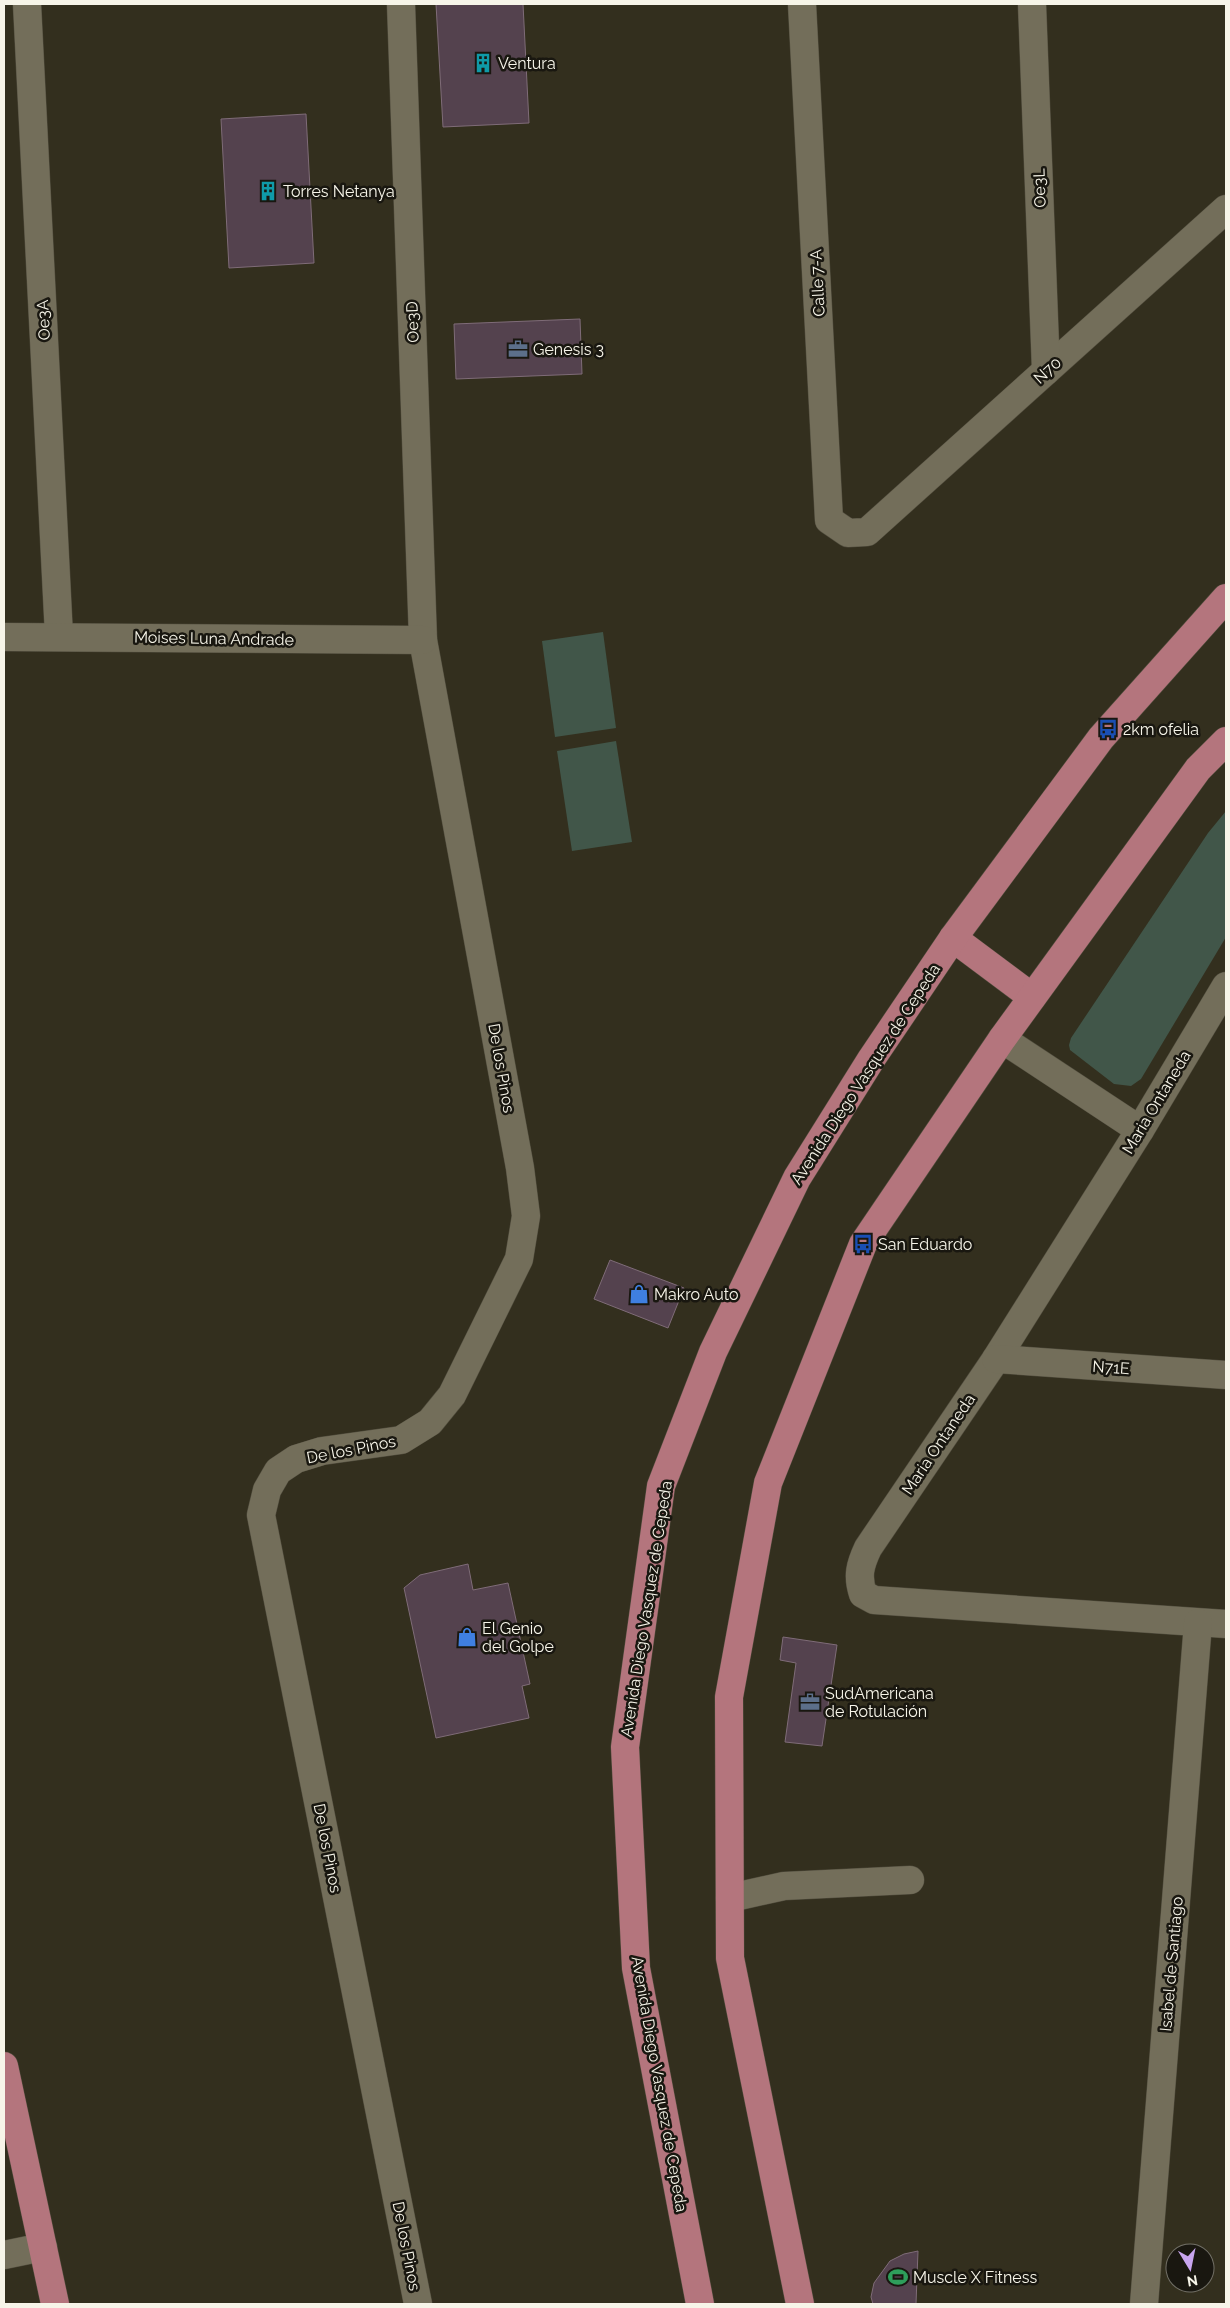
<svg xmlns="http://www.w3.org/2000/svg" width="1230" height="2308" font-family="Raleway,sans-serif">
<rect width="100%" height="100%" fill="#332f1e"/>
<g fill="#415649">
<polygon points="603,632 616,728 555,737 542,641"/>
<polygon points="616,741 632,842 572,851 557,751"/>
<polygon points="1226,811 1226,937 1141,1079 1131,1086 1114,1084 1070,1050 1069,1045 1071,1038 1208,833"/>
</g>
<g fill="#54424e" stroke="#7f6c78">
<polygon points="436,4 523,4 529,123 443,127"/>
<polygon points="306,114 314,263 229,268 221,119"/>
<polygon points="580,319 582,374 456,379 454,324"/>
<polygon points="610,1260 684,1288 668,1328 594,1299"/>
<polygon points="468,1564 473,1590 508,1583 530,1684 522,1686 529,1718 436,1738 404,1588 420,1575"/>
<polygon points="783,1637 837,1645 822,1746 785,1742 796,1663 780,1660"/>
<polygon points="918,2251 916,2304 873,2304 871,2297 874,2283 890,2261 904,2254"/>
</g>
<g fill="none" stroke-linecap="round" stroke-linejoin="round">
<defs>
<g id="minor">
<polyline points="27,4 59,636"/>
<polyline points="401,4 423,640 520,1168 526,1216 519,1259 452,1395 430,1422 401,1440 322,1451 296,1459 278,1471 267,1490 261,1515 418,2304"/>
<polyline points="802,4 829,520 848,533 867,532 1226,209"/>
<polyline points="1032,4 1046,371"/>
<polyline points="4,637 423,640"/>
<path d="M 1226,986 L 1140,1130 L 996,1359 L 868,1548 C 860,1565 857,1576 863,1594 L 874,1600 L 1226,1624"/>
<polyline points="1002,1039 1140,1130"/>
<polyline points="996,1359 1226,1375"/>
<polyline points="730,1898 784,1886 910,1880"/>
<polyline points="4,2255 43,2247"/>
<polyline points="1144,2304 1198,1623"/>
</g>
<g id="major">
<polyline points="953,938 1032,997"/>
<polyline points="4,2066 55,2304"/>
<polyline points="700,2304 636,1968 625,1747 661,1486 713,1352 797,1178 872,1058 953,938 1101,738 1226,598"/>
<polyline points="800,2304 730,1958 729,1697 768,1483 863,1244 1002,1039 1198,769 1226,741"/>
</g>
</defs>
<use href="#minor" stroke="#504c3d" stroke-width="29"/>
<use href="#major" stroke="#504c3d" stroke-width="29"/>
<use href="#minor" stroke="#736e5a" stroke-width="28"/>
<use href="#major" stroke="#b4757d" stroke-width="28"/>
</g>
<defs>
<symbol id="building-bare" viewBox="-9 -9 18 18"><path d="M-4-6H4V6H1V3H-1V6H-4ZM-2.5-4.3h1.7v1.8h-1.7ZM.8-4.3h1.7v1.8H.8ZM-2.5-1h1.7V.8h-1.7ZM.8-1h1.7V.8H.8Z" fill="#0f9aa8" stroke="#191710" stroke-width="2.5" paint-order="stroke"/></symbol>
<symbol id="office-bare" viewBox="-9 -9 18 18"><path d="M-6-3h4V-5.5h4V-3h4V5H-6ZM-1-4.5V-3h2v-1.5ZM-6 0V1H6V0Z" fill="#5c6f8a" stroke="#191710" stroke-width="2.5" paint-order="stroke"/></symbol>
<symbol id="bus-bare" viewBox="-9 -9 18 18"><path d="M-5-6H5V4H4V6H2V4H-2V6H-4V4H-5ZM-3.5-4V0h7V-4ZM-3.5 1.2v1.5H-2V1.2ZM2 1.2v1.5H3.5V1.2Z" fill="#1a4fb4" stroke="#191710" stroke-width="2.5" paint-order="stroke"/></symbol>
<symbol id="shop-bare" viewBox="-9 -9 18 18"><path d="M-5-2.5h2.3a2.7 3.5 0 0 1 5.4 0H5L5.5 6h-11ZM-1.5-2.5h3a1.5 2.3 0 0 0-3 0Z" fill="#3f7fe0" stroke="#191710" stroke-width="2.5" paint-order="stroke"/></symbol>
<symbol id="stadium-bare" viewBox="-9 -9 18 18"><path d="M0-5a6.5 5 0 1 0 0 10a6.5 5 0 1 0 0-10ZM-3.5-1.8h7v3.6h-7Z" fill="#2e9e5b" stroke="#191710" stroke-width="2.5" paint-order="stroke"/></symbol>
</defs>
<g fill-rule="evenodd">
<use href="#building-bare" x="469" y="49" width="28" height="28"/>
<use href="#building-bare" x="254" y="177" width="28" height="28"/>
<use href="#office-bare" x="504" y="335" width="28" height="28"/>
<use href="#bus-bare" x="1094" y="715" width="28" height="28"/>
<use href="#bus-bare" x="849" y="1230" width="28" height="28"/>
<use href="#shop-bare" x="625" y="1280" width="28" height="28"/>
<use href="#shop-bare" x="453" y="1623" width="28" height="28"/>
<use href="#office-bare" x="796" y="1688" width="28" height="28"/>
<use href="#stadium-bare" x="884" y="2263" width="28" height="28"/>
</g>
<g text-anchor="middle" stroke-width="5" stroke-linejoin="round" paint-order="stroke">
<g font-size="16" fill="#f7f5e9" stroke="#191710" text-anchor="start">
<text x="498" y="69">Ventura</text>
<text x="283" y="197">Torres Netanya</text>
<text x="533" y="355">Genesis 3</text>
<text x="1123" y="735">2km ofelia</text>
<text x="878" y="1250">San Eduardo</text>
<text x="654" y="1300">Makro Auto</text>
<text x="482" y="1634">El Genio<tspan x="482" dy="18">del Golpe</tspan></text>
<text x="825" y="1699">SudAmericana<tspan x="825" dy="18">de Rotulación</tspan></text>
<text x="913" y="2283">Muscle X Fitness</text>
</g>
<g font-size="16" fill="#f7f5e9" stroke="#191710">
<text transform="translate(1039 188) rotate(-92)" y="6">Oe3L</text>
<text transform="translate(817 283) rotate(-93)" y="6">Calle 7-A</text>
<text transform="translate(43 320) rotate(-93)" y="6">Oe3A</text>
<text transform="translate(412 322) rotate(-92)" y="6">Oe3D</text>
<text transform="translate(1047 370) rotate(-42)" y="6">N70</text>
<text transform="translate(214 638) rotate(1)" y="6">Moises Luna Andrade</text>
<text transform="translate(502 1068) rotate(80)" y="6">De los Pinos</text>
<text transform="translate(865 1074) rotate(-57)" y="6">Avenida Diego Vasquez de Cepeda</text>
<text transform="translate(1156 1102) rotate(-59)" y="6">Maria Ontaneda</text>
<text transform="translate(1111 1367) rotate(4)" y="6">N71E</text>
<text transform="translate(938 1444) rotate(-56)" y="6">Maria Ontaneda</text>
<text transform="translate(351 1449) rotate(-11)" y="6">De los Pinos</text>
<text transform="translate(646 1609) rotate(-81)" y="6">Avenida Diego Vasquez de Cepeda</text>
<text transform="translate(328 1848) rotate(79)" y="6">De los Pinos</text>
<text transform="translate(1171 1964) rotate(-85)" y="6">Isabel de Santiago</text>
<text transform="translate(660 2084) rotate(80)" y="6">Avenida Diego Vasquez de Cepeda</text>
<text transform="translate(407 2246) rotate(79)" y="6">De los Pinos</text>
</g>
</g>
<rect width="1230" height="2308" fill="none" stroke="#f7f5e9" stroke-width="10"/>
<g transform="translate(1190 2268) rotate(170)"><circle r="24" fill="#191710" stroke="#727067"/>
<path d="M0-4L9 19L0 12L-9 19Z" fill="#c8a5ee"/>
<text y="-8" font-size="14" font-weight="bold" text-anchor="middle" fill="#f7f5e9">N</text>
</g>
</svg>
